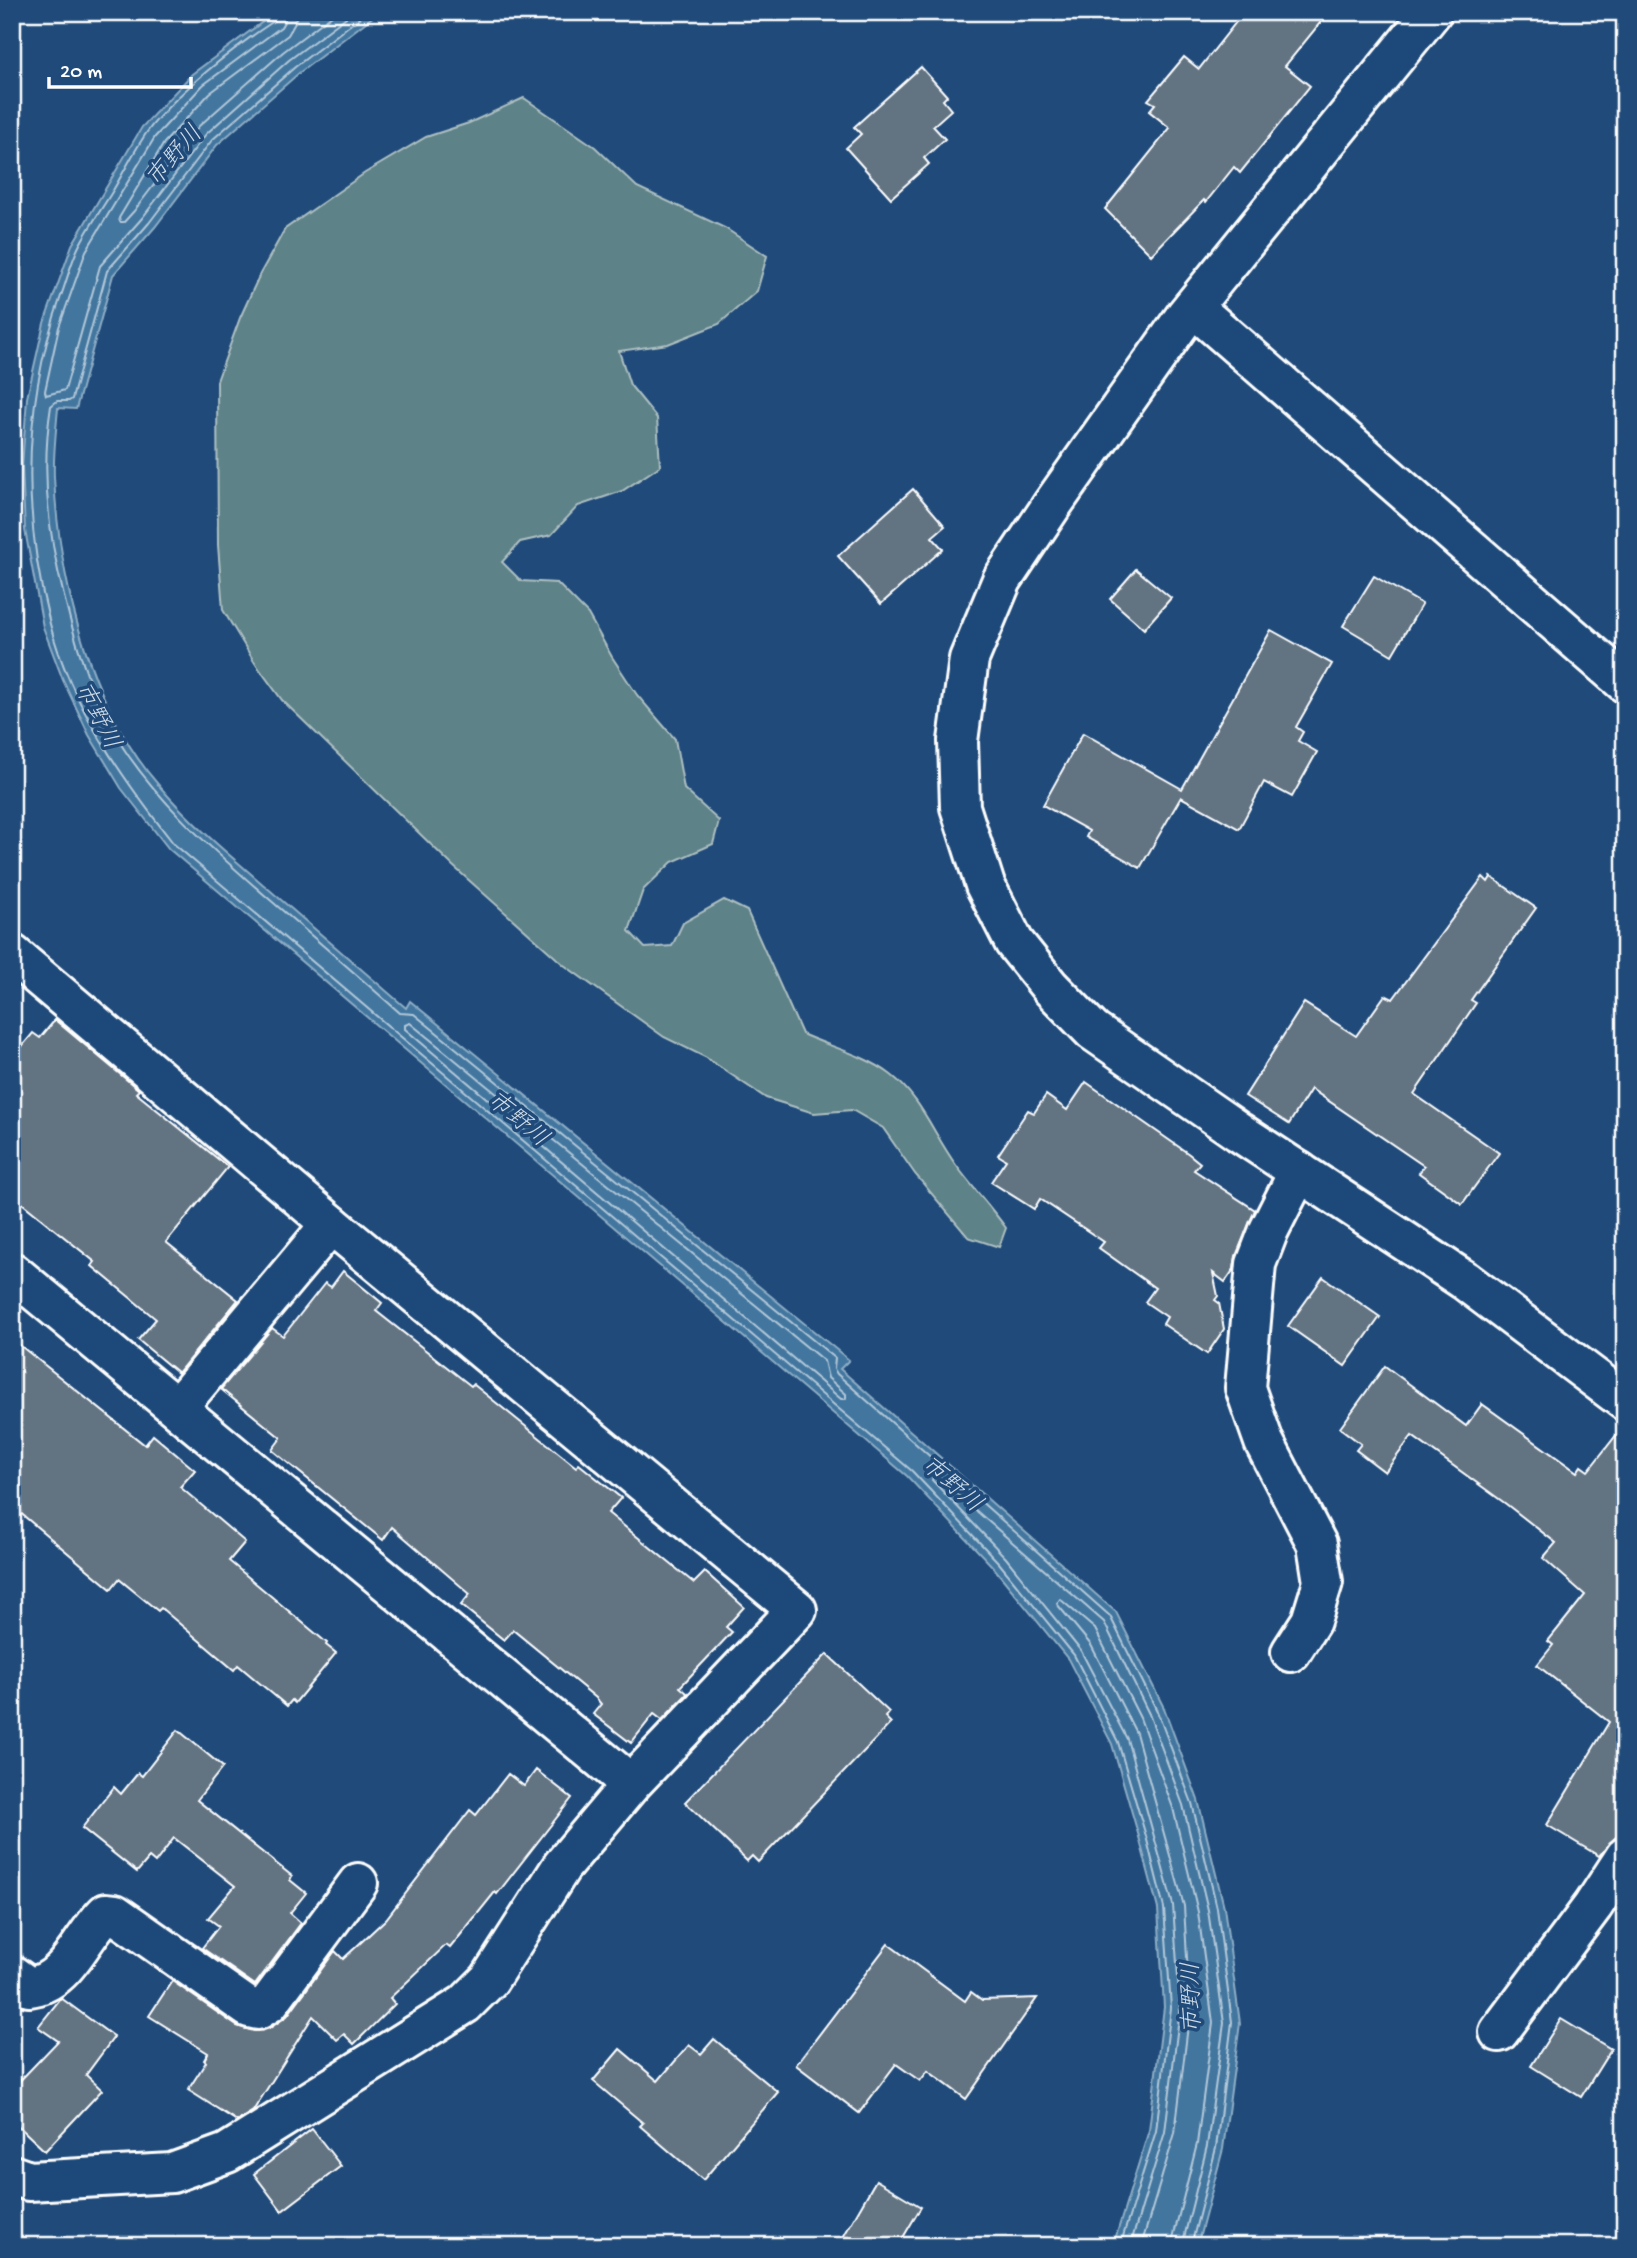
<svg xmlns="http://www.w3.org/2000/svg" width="1637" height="2258" font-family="'Gochi Hand','Klee One',sans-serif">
<rect width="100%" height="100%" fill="#1f4a7a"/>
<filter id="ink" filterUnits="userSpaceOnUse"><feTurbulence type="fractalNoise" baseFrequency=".0143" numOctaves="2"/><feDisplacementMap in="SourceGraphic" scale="14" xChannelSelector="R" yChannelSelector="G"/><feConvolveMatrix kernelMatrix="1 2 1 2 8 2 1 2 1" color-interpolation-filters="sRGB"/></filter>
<g filter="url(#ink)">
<path fill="#5d8287" stroke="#aec0c3" stroke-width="2" d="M 524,98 L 595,147 L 637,187 L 725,228 L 767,256 L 757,291 L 719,324 L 668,344 L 619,351 L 630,385 L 657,418 L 660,466 L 622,491 L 578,506 L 551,535 L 520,542 L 502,562 L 521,581 L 557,583 L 588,614 L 612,657 L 637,695 L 675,739 L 684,789 L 719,821 L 713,844 L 672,862 L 643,890 L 629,931 L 645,948 L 672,946 L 683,923 L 724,900 L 747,911 L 802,1034 C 830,1047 865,1055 890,1074 C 921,1097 934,1135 956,1165 C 972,1187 990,1206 1006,1228 L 999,1247 L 968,1237 L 915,1174 L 883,1128 L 852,1110 L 814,1113 L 766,1098 L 705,1057 L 664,1037 L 564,965 L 453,866 L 282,700 L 255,663 L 223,610 L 218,545 L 217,381 L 240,318 L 260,274 L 285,229 L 365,173 L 426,137 L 469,123 Z"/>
<path fill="#42769f" stroke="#8eadc5" stroke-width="2" d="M 276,12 L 379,12 L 299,73 L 217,145 L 155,227 L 113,275 L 76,409 L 58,408 C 56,431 53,455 54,477 C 59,582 90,708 161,788 C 192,824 229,855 265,886 C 312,927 359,967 406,1008 L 410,1001 L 849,1360 L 840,1369 L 1116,1612 L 1164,1708 L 1198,1800 L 1224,1907 L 1240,2023 L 1223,2149 L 1197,2246 L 1113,2246 L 1149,2130 L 1164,2007 L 1158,1909 L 1139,1837 L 1112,1744 L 1068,1659 L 994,1568 L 907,1476 L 169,849 L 121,788 L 89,735 L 63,680 L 43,627 L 25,530 L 22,467 L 27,398 L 44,323 L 72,245 L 142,127 L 192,74 Z"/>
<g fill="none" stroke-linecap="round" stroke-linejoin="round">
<g stroke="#b3c8d9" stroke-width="2">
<path d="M 277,12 L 274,21 C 233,48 176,93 147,132 C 134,151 124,172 112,192 C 101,210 89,227 79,246 C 71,262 67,280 61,296 C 23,403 22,515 50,624 C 71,706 123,779 174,844 L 912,1471 L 999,1563 L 1074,1655 L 1118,1742 L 1146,1836 L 1164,1908 L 1171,2008 L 1156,2131 L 1120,2246"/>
<polyline points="286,12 285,20 281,27 203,85 155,137 86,251 59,327 45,391 46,395 65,390 100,266 143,217 206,134 289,60 353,12"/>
<polyline points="297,12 295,23 288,35 210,93 164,143 119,218 120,222 124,222 134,211 199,126 283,52 336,12"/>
<path d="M 367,12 L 295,67 L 212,140 L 149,223 L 107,271 L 72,399 L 69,401 L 57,401 L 51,406 C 41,469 48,535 64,596 C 75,641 92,702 118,740 C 158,803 212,849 268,898 C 312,936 356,974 400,1013 L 414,1014 L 835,1358 L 834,1369 L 837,1374 L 1110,1616 L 1157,1711 L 1192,1803 L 1217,1908 L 1232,2022 L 1216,2148 L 1191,2246"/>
<polygon points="410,1023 824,1361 828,1378 846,1394 846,1399 841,1399 405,1029 405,1025"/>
<polyline points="1130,2246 1165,2132 1180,2008 1173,1905 1127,1739 1081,1651 1006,1558 932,1480 934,1474 1104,1622 1149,1714 1183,1805 1208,1910 1224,2023 1207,2146 1182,2246"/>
<polyline points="1141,2246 1175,2133 1190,2009 1184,1906 1136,1733 1091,1645 1057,1604 1060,1599 1095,1629 1140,1718 1173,1808 1198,1912 1213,2023 1197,2144 1171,2246"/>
</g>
</g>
<g fill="#627382" stroke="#fff" stroke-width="2">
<polygon points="1244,12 1329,12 1285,66 1310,86 1240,173 1234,167 1206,202 1204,200 1151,255 1105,209 1170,128 1149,111 1155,104 1148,100 1184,57 1199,69"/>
<polygon points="921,67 947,96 943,100 951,110 933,126 945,139 924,158 929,164 891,198 846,148 861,134 854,127"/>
<polygon points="913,489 945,526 932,537 943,549 881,604 838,556"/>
<polygon points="1136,569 1171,598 1144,629 1110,599"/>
<polygon points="1374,576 1422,604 1392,655 1343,626"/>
<polygon points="1271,630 1332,664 1296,727 1303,732 1298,741 1317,752 1292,797 1264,782 1239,829 1181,797 1140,868 1086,837 1089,831 1043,805 1083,733 1182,789"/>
<polygon points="1483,877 1488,882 1491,877 1536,908 1471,1000 1476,1003 1414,1094 1499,1153 1462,1204 1419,1173 1424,1166 1311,1089 1289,1124 1245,1096 1304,1003 1356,1036 1385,995 1393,999"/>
<polygon points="55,1020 139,1090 136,1093 228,1167 166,1242 238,1300 178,1373 138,1340 156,1319 92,1266 95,1262 12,1195 12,1058 33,1033 40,1038"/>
<polygon points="1086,1082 1189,1154 1200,1163 1194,1170 1255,1210 1236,1256 1234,1269 1225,1282 1213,1273 1218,1296 1215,1300 1219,1303 1224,1329 1207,1354 1163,1324 1167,1317 1145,1302 1155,1288 1099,1248 1104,1242 1040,1199 1034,1209 991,1182 1006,1160 998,1155 1028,1110 1034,1113 1046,1095 1067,1110"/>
<polygon points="343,1271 382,1303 376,1311 471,1386 473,1384 576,1467 579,1464 621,1498 608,1513 694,1583 705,1572 744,1607 726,1627 732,1632 680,1687 687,1693 686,1695 662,1720 654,1714 631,1743 593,1714 601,1704 596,1698 513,1630 504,1640 461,1605 470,1594 392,1527 383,1540 272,1450 281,1438 221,1389 272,1328 283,1336 325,1283 331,1287"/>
<polygon points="1323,1277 1380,1317 1345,1366 1288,1326"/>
<polygon points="12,1339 145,1445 153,1435 195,1470 180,1487 245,1542 229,1561 327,1643 326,1645 336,1653 295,1703 292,1700 287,1706 238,1665 234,1670 161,1608 158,1611 119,1579 111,1589 12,1506"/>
<polygon points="1385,1366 1466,1426 1482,1404 1577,1472 1581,1466 1588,1471 1625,1424 1625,1835 1615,1838 1599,1856 1547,1825 1609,1722 1537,1665 1553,1645 1548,1641 1585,1595 1543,1558 1556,1543 1506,1504 1412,1436 1385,1472 1356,1450 1361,1444 1340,1428"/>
<polygon points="827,1654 889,1712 885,1717 891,1723 758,1862 752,1856 747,1861 685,1802"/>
<polygon points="178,1730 223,1767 197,1800 292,1876 290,1880 306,1893 290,1913 301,1923 255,1985 202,1948 219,1926 208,1918 235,1886 174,1838 155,1863 149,1858 137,1872 82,1828 114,1787 121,1794 138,1773 142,1776"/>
<polygon points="536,1770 572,1798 497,1894 495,1892 450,1948 446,1945 390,1998 395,2004 354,2044 344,2034 337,2040 313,2016 253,2111 237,2121 188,2090 206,2062 204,2060 208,2053 149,2016 172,1981 237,2026 254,2031 270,2028 287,2016 335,1951 343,1959 386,1919 470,1810 476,1815 508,1774 524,1786"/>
<polygon points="888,1944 965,2001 971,1992 982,2000 1037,1998 966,2099 928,2071 920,2081 896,2064 859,2113 796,2065"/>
<polygon points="61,1998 114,2037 86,2075 102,2090 45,2151 12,2120 12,2089 58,2041 38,2027"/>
<polygon points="1561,2019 1611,2049 1581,2097 1531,2066"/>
<polygon points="714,2039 778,2092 703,2180 640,2126 643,2123 593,2081 620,2049 658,2081 689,2045 701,2054"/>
<polygon points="312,2129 341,2166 282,2211 254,2174"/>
<polygon points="876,2180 921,2207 898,2246 838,2246"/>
</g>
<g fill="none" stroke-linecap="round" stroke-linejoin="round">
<defs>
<g id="minor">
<polyline points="1193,307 1625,683"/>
<polyline points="12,954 331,1224 797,1610 631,1784 562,1866 489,1980 465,2004 227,2153 172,2173 29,2181 12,2175"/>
<polyline points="12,1272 631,1784"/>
<polyline points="177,1408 331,1224"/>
<polyline points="1291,1652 1311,1621 1323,1582 1317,1544 1264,1442 1245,1388 1256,1264 1269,1230 1299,1171"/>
<path d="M 12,1975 L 29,1987 C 67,1983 81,1937 106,1913 L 115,1914 L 249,2008 L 258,2010 L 269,2003 L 358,1883"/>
<polyline points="1499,2032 1593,1906 1625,1857"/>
</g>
<polyline id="tertiary" points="1432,12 1186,315 1052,505 1002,580 969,659 958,741 960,807 985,885 1014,942 1050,987 1093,1031 1239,1132 1464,1280 1625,1401"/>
</defs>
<use href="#minor" stroke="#fff" stroke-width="44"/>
<use href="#tertiary" stroke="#fff" stroke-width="44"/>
<use href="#minor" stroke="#1f4a7a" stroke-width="38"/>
<use href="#tertiary" stroke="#1f4a7a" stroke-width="38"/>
</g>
</g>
<g text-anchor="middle" stroke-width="7" stroke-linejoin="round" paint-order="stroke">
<g font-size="24" font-style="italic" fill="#d0dde7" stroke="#1f4a7a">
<text transform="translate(173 155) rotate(-49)" y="8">市野川</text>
<text transform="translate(99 715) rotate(63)" y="8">市野川</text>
<text transform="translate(519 1118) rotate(40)" y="8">市野川</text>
<text transform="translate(953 1483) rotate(41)" y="8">市野川</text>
<text transform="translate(1190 1998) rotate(-91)" y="8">市野川</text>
</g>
</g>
<rect width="1637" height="2258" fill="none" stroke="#1f4a7a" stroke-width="42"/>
<rect x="21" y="21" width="1595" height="2216" fill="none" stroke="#fff" stroke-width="2.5" filter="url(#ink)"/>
<path d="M49 77v10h142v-10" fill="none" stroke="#ffffff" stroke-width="3.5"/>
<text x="60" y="77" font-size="21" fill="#ffffff" stroke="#1f4a7a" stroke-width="5" paint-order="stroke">20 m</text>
</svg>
